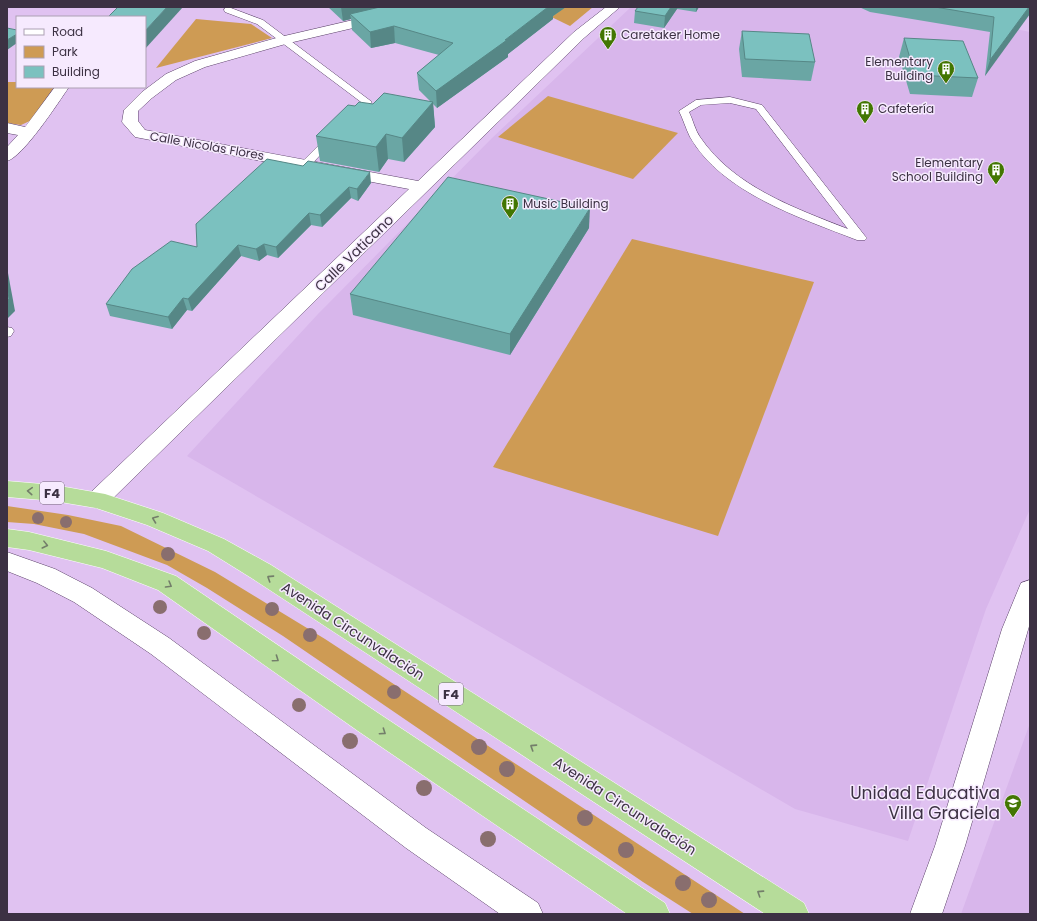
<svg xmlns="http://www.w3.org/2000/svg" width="1037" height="921" font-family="Poppins,sans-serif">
<rect width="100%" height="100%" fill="#e0c2f1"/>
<g fill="#d8b6eb">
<polygon points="631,7 915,7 1030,32 1030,509 986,609 908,841 795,809 187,456 318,314 492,138"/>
<polygon points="1030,723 1030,914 961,914"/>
</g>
<g fill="#ce9b54">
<polygon points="531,7 593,7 570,26"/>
<polygon points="196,19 251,24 272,38 156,68"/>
<polygon points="7,82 17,82 17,87 54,87 32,120 21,125 7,123"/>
<polygon points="548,96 678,133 633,179 498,137"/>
<polygon points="632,239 814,282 718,536 493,467"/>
<polygon points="7,506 68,515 121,526 215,572 325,639 745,914 693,914 643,882 283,636 207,588 167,565 84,534 34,524 7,522"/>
</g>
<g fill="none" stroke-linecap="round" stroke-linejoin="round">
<defs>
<g id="service">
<polygon points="225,8 231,8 263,20 372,102 356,118 350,118 348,116 350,114 361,102 257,24 225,12 224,10"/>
<path d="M 730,97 L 762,105 L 865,236 L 867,238 L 865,240 L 857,240 C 801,218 722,193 690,137 C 686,129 683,119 679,111 L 696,100 ZM 730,103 L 756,109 L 848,229 C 795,208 734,187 700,137 C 695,130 693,120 689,112 L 701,105 Z"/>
<polygon points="331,135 334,136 336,138 334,140 310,166 302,166 301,164 302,162 328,136"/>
<polygon points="7,327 12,328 14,331 11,336 7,337"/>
</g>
<g id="minor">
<polygon points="409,7 431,7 430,10 289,43 205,67 176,80 152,98 138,111 138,121 145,130 418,181 574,32 606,7 620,7 584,38 105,506 97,508 89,506 86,500 89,494 409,189 135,137 122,122 124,110 142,92 166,74 195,61 280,37"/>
<path d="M 55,87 L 69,87 C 58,103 23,157 7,161 L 7,147 L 18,135 L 7,133 L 7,123 L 25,127 Z"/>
<polygon points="7,552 55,569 92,588 169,638 426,828 538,903 543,914 500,914 406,848 151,654 74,602 37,583 7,571"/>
<polygon points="1030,580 1030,623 965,846 942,914 910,914 935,846 1002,629 1021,583"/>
</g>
<g id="trunk">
<polygon points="7,481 54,485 105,494 163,513 224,539 271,565 804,903 809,914 765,914 253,579 208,551 147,525 96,508 54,501 7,497"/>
<polygon points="7,529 29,532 106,551 176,576 378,713 665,903 670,914 627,914 358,731 158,590 102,568 29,550 7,547"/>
</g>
</defs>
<use href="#service" stroke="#5a4168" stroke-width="1"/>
<use href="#minor" stroke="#5a4168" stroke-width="1"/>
<use href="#trunk" stroke="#fff" stroke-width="1"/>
<use href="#service" fill="#fff" fill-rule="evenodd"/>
<use href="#minor" fill="#fff" fill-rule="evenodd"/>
<use href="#trunk" fill="#b6dc9a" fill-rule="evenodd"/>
</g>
<g fill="#896e6e">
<circle cx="38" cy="518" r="6"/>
<circle cx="66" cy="522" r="6"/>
<circle cx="168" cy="554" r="7"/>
<circle cx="160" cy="607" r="7"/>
<circle cx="272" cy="609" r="7"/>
<circle cx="204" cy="633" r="7"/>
<circle cx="310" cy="635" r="7"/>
<circle cx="394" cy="692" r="7"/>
<circle cx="299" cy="705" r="7"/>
<circle cx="350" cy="741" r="8"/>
<circle cx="479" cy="747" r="8"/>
<circle cx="507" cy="769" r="8"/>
<circle cx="424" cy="788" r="8"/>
<circle cx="585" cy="818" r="8"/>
<circle cx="488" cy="839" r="8"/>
<circle cx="626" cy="850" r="8"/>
<circle cx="683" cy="883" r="8"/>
<circle cx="709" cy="900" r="8"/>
</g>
<g fill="#6aa6a4">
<polygon points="328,7 566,7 553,16 553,19 508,54 508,57 437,108 433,104 435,127 404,162 388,159 379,172 320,161 316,136 355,106 373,104 431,102 419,90 417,73 439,55 395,43 371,48 352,30 351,19 343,21"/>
<polygon points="638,7 699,7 696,12 677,9 664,28 634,23 635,11"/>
<polygon points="859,7 1030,7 985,76 990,32 870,12"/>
<polygon points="742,31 815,62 811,81 742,77 739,49"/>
<polygon points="904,38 978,78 972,97 910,94 899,57"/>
<polygon points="267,159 371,183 358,201 351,198 322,227 311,225 278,258 267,255 259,261 241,256 192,311 187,310 172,329 110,316 106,304 197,247"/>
<polygon points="589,228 510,355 353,315 350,294"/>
</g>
<g fill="#568786">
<polygon points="167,7 183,7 145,49 145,31"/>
<polygon points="341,7 402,7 350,14 351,19 343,21"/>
<polygon points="548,7 566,7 553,16 553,19 508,54 508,57 437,108 436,91 505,40"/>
<polygon points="671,7 678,7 677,9 664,28 665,16"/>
<polygon points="696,7 699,7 696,12"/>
<polygon points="1029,7 1030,7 1030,14 985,76 990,60"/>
<polygon points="394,26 395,43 371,48 370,32"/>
<polygon points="17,34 17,43 7,50 7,40"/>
<polygon points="433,102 435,127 404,162 402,138"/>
<polygon points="386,134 388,159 379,172 376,147"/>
<polygon points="370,172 371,183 358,201 357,189"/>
<polygon points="349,187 351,198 322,227 320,215"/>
<polygon points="590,208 589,228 510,355 510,334"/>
<polygon points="309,213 311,225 278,258 276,247"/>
<polygon points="264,244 267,255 259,261 256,249"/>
<polygon points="238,245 241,256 192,311 188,299"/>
<polygon points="7,271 8,273 15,311 7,319"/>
<polygon points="183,298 187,310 172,329 168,317"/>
</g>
<g fill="#7bc1bf" stroke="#568786">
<polygon points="118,7 167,7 145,31 145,17 108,17"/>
<polygon points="380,7 548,7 505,40 507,40 436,91 417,73 453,43 394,26 370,32 350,14"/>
<polygon points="638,7 671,7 665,16 635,11"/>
<polygon points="935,7 1029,7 990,60 994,17"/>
<polygon points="7,28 17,30 17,34 7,40"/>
<polygon points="742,31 809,34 815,62 745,59"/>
<polygon points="904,38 963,41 978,78 915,75"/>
<polygon points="384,93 433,102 402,138 386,134 376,147 316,136 348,105 355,106 359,102 373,104"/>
<polygon points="267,159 303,166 308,161 370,172 357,189 349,187 320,215 309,213 276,247 264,244 256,249 238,245 188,299 183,298 168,317 106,304 132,269 171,241 197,247 196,224"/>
<polygon points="448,177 590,208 510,334 350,294"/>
<polygon points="7,285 9,299 7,301"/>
</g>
<defs><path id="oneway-chevron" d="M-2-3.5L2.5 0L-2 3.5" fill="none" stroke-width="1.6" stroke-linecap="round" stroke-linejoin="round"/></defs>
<g stroke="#737e6a">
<use href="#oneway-chevron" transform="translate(30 491) rotate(-176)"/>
<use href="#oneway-chevron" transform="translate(155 519) rotate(-159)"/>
<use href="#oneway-chevron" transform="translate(45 545) rotate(14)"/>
<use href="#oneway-chevron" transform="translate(270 578) rotate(-147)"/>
<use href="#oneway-chevron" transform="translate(169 585) rotate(30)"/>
<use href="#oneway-chevron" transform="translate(276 659) rotate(35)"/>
<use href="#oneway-chevron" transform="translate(383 732) rotate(34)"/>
<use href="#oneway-chevron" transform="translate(533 747) rotate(-147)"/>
<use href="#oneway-chevron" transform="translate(760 893) rotate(-147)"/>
</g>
<defs>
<symbol id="building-pin" viewBox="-11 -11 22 30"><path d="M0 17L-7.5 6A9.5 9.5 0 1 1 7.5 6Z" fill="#427601" stroke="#f6eafe"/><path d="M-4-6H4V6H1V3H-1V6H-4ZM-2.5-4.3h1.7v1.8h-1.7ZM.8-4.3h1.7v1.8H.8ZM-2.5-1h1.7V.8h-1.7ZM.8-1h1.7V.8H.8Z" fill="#fff"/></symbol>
<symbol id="school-pin" viewBox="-11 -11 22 30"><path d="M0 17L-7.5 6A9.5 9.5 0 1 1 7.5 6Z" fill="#427601" stroke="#f6eafe"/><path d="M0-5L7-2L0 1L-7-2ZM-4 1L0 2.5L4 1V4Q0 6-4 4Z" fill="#fff"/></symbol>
</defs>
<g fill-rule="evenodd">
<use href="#building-pin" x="598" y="25" width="20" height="27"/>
<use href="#building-pin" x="936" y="59" width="20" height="27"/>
<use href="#building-pin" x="855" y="99" width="20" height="27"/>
<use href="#building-pin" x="986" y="160" width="20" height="27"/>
<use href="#building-pin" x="500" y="194" width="20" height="27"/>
<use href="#school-pin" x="1003" y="793" width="20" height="27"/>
</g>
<g text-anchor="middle" stroke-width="3" stroke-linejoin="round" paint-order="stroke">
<g font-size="12" fill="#3c3143" stroke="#f6eafe" text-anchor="start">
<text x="621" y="39">Caretaker Home</text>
<text x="933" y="66" text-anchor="end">Elementary<tspan x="933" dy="14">Building</tspan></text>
<text x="878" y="113">Cafetería</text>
<text x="983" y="167" text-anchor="end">Elementary<tspan x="983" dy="14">School Building</tspan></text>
<text x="523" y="208">Music Building</text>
</g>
<g font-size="12" fill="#3c3143" stroke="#f6eafe">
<text transform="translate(207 146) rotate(10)" y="4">Calle Nicolás Flores</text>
</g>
<g fill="#f6eafe" stroke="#74687b" stroke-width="1">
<rect x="40" y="482" width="24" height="22" rx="3"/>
<rect x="439" y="683" width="24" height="22" rx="3"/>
</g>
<g font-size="13" font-weight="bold" fill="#3c3143">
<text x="52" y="498">F4</text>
<text x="451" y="699">F4</text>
</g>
<g font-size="14" fill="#3c3143" stroke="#f6eafe">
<text transform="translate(354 253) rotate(-44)" y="5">Calle Vaticano</text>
<text transform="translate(353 631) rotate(33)" y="5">Avenida Circunvalación</text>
<text transform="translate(625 806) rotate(33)" y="5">Avenida Circunvalación</text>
</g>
<g font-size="17" fill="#3c3143" stroke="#f6eafe" text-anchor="end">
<text x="1000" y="799">Unidad Educativa<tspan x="1000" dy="20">Villa Graciela</tspan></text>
</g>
</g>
<rect width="1037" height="921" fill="none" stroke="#3c3143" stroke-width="16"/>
<rect x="16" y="16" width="130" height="72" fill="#f6eafe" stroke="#aca0b3"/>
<rect x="24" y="29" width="20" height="6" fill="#ffffff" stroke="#aca0b3"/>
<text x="52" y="36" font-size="12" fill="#3c3143">Road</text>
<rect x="24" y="46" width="20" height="12" fill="#ce9b54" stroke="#aca0b3"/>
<text x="52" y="56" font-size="12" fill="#3c3143">Park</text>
<rect x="24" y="66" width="20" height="12" fill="#7bc1bf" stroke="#aca0b3"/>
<text x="52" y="76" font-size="12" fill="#3c3143">Building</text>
</svg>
